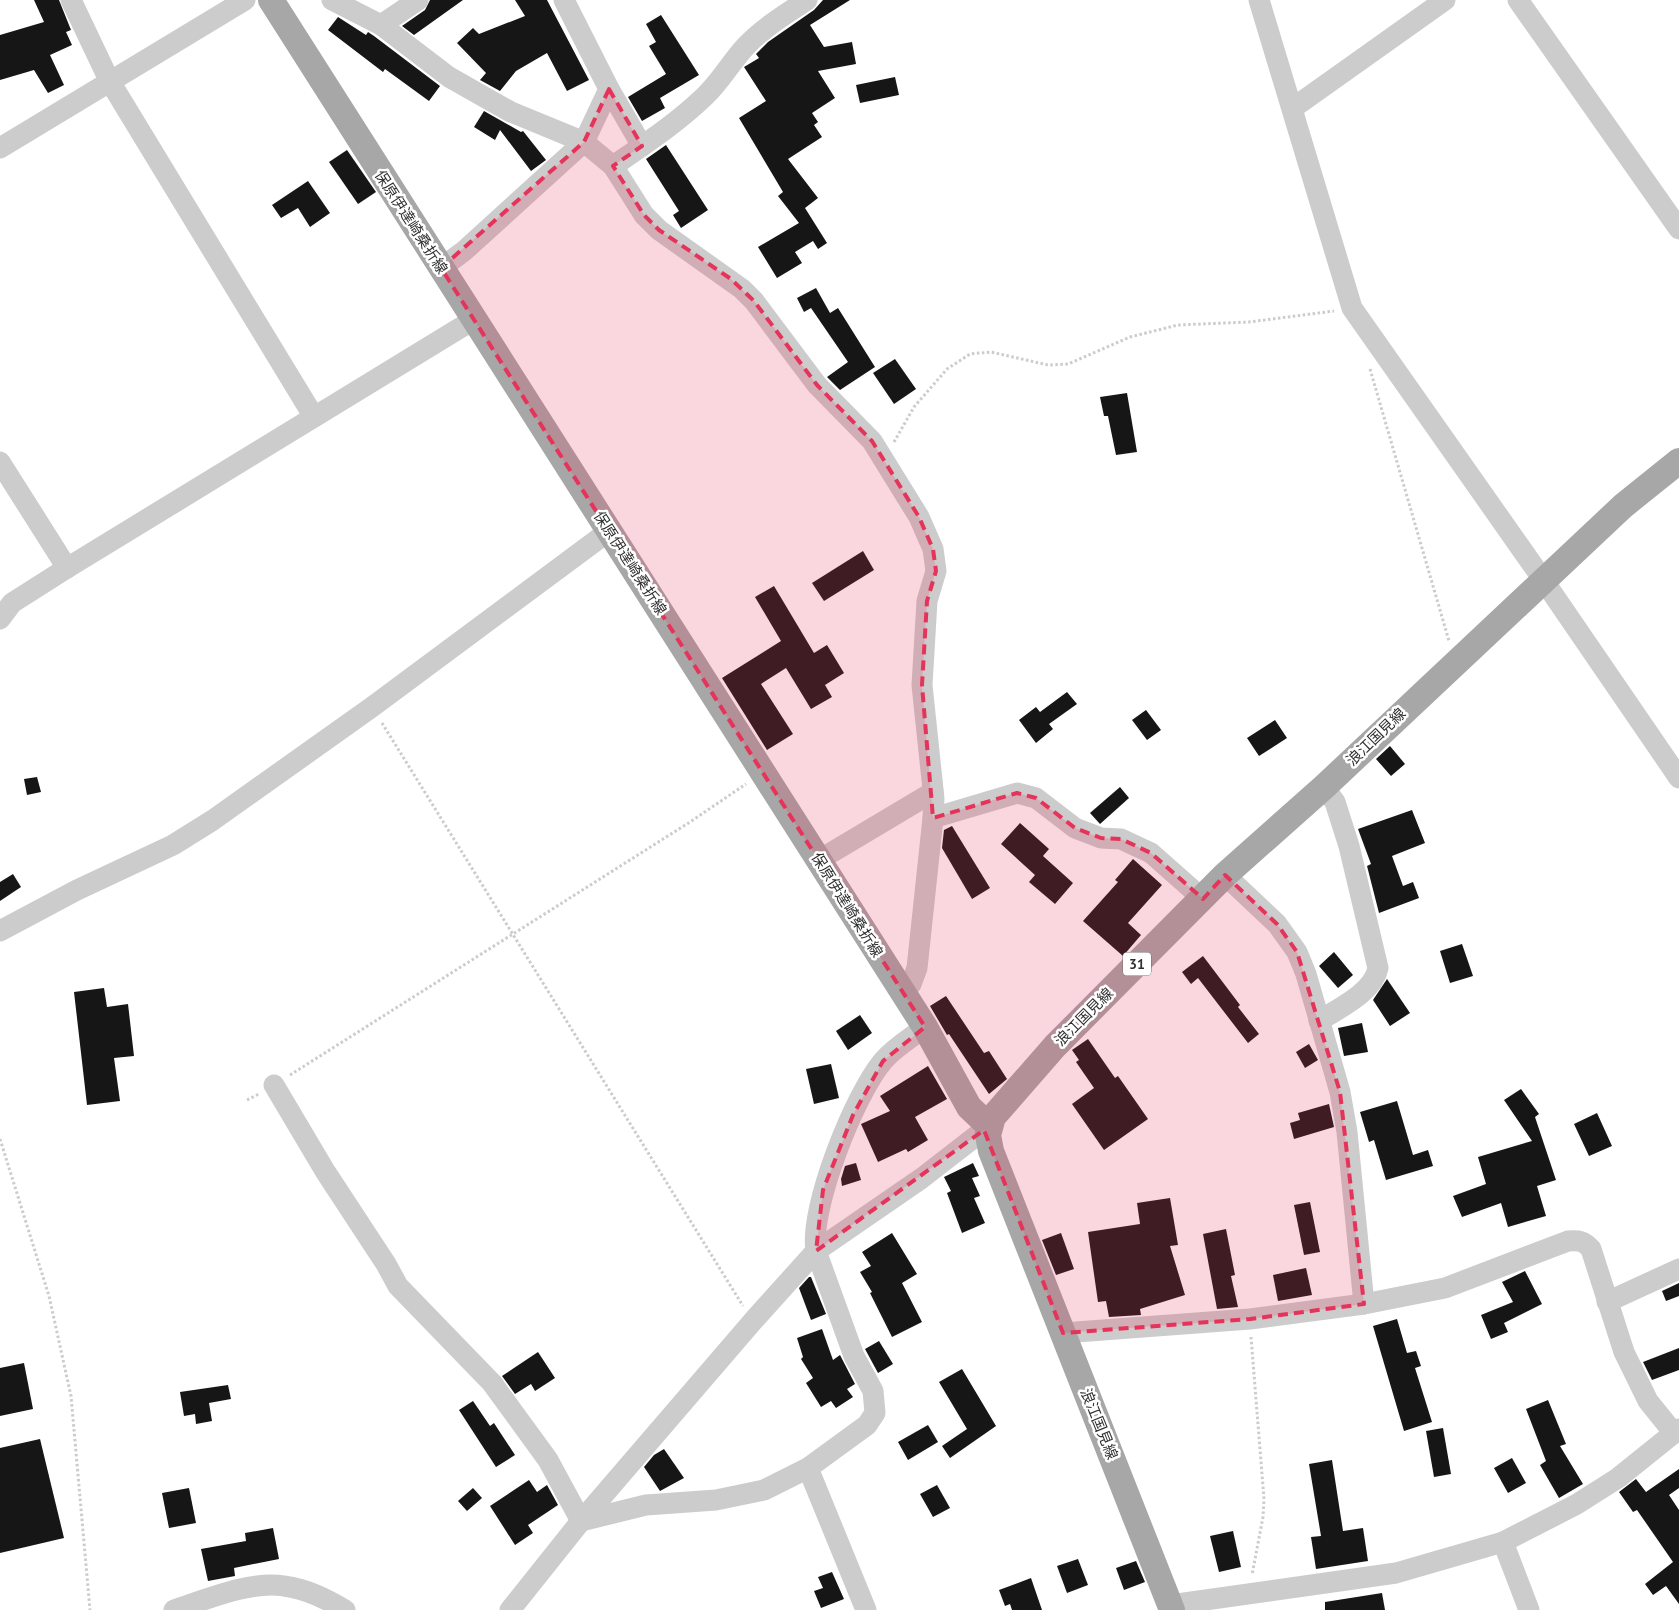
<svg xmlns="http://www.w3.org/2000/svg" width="1679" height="1610" font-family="'PT Sans','Noto Sans JP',sans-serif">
<rect width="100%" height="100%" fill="#fff"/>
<g fill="#161616">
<polygon points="34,0 59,0 71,30 66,32 72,45 50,55 64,85 48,93 34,70 0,80 0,35 44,22"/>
<polygon points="430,0 463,0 414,35 402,26 425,10"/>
<polygon points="515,0 547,0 589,80 567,91 547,53 516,71 500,91 480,80 486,73 457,43 473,28 479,34 525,16"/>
<polygon points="823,0 850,0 810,25 824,47 852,42 856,64 818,71 835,98 812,113 818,122 814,125 822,137 788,159 818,198 805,208 827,243 818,249 813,241 795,252 802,263 777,278 758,247 799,223 778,196 783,192 739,118 766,101 744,67 759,58 756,54 768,42 814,10"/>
<polygon points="661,15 699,75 660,98 665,108 642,121 628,97 666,74 649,46 656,42 646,24"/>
<polygon points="338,17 366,35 368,32 374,36 440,86 429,101 385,69 383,72 328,30"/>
<polygon points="895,77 899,95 860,103 856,85"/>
<polygon points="484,111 521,132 523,131 546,160 531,171 500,130 495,140 474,127"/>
<polygon points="666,145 708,210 681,228 673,215 679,211 646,159"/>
<polygon points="347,150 376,192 358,204 329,162"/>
<polygon points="308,181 330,213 310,227 298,208 281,218 272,205"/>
<polygon points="816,288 830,313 838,308 875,367 840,390 827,377 848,362 811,308 804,312 797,298"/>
<polygon points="895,359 916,389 894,404 873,373"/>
<polygon points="1127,393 1137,452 1116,455 1108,416 1104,416 1100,397"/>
<polygon points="863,551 874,570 824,601 812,583"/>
<polygon points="774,586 814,653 827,645 844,673 825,685 832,697 811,709 786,668 761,684 793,734 767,750 722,678 781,641 755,597"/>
<polygon points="1067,692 1077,704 1049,724 1053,729 1036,743 1019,720 1036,707 1040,712"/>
<polygon points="1146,710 1161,730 1147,740 1132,720"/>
<polygon points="1275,720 1287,738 1259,756 1247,738"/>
<polygon points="1390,746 1405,764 1391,776 1376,759"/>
<polygon points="37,777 41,792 27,795 24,779"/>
<polygon points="1120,787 1129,798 1100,824 1090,813"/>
<polygon points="1412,810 1425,843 1392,856 1403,886 1413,882 1419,898 1379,913 1367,866 1371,864 1358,829"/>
<polygon points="1020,823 1049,849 1043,856 1073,883 1055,904 1029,882 1035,875 1001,844"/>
<polygon points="952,826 990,888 972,899 942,848 944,830"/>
<polygon points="1133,859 1162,885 1128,923 1141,935 1123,956 1083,921 1118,882 1115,880"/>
<polygon points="13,874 21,887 0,901 0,882"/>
<polygon points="1462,944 1473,976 1450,983 1440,951"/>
<polygon points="1334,952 1353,975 1338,988 1319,966"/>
<polygon points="1203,956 1240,1005 1238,1007 1259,1034 1248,1043 1198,978 1191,984 1182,972"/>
<polygon points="1387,979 1410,1013 1390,1026 1373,1000"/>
<polygon points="104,988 107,1007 128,1004 134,1056 114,1058 120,1101 87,1105 74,992"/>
<polygon points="946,996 984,1053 989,1051 1007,1079 989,1094 949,1034 947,1035 930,1006"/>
<polygon points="860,1015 872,1033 848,1050 836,1031"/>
<polygon points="1362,1023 1368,1052 1344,1056 1338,1028"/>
<polygon points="1088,1039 1115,1078 1118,1076 1148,1119 1104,1150 1072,1104 1094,1088 1076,1062 1079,1060 1072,1050"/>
<polygon points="1309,1044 1318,1060 1305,1068 1296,1052"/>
<polygon points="831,1064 839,1098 814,1104 806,1069"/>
<polygon points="928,1066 947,1099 915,1117 928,1140 908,1152 906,1149 878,1162 861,1124 890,1111 880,1096"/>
<polygon points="1521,1089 1539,1114 1535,1117 1556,1180 1537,1186 1546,1216 1508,1227 1501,1203 1462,1217 1453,1196 1486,1184 1478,1157 1532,1141 1504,1100"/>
<polygon points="1397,1101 1413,1155 1428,1150 1433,1166 1386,1180 1374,1140 1369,1142 1360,1112"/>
<polygon points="1329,1104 1334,1127 1294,1139 1290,1123 1300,1120 1298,1113"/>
<polygon points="1597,1113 1612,1146 1589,1156 1574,1124"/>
<polygon points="856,1163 861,1180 842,1186 841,1179 845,1166"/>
<polygon points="973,1163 979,1176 972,1178 980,1196 974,1198 985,1223 962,1233 947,1193 951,1191 944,1177"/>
<polygon points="1170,1198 1178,1245 1170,1246 1185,1295 1140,1309 1141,1315 1109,1317 1106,1301 1098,1302 1088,1232 1140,1224 1137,1203"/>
<polygon points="1310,1202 1320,1252 1304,1255 1294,1205"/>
<polygon points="1226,1229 1235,1275 1231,1276 1238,1307 1217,1309 1203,1234"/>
<polygon points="892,1233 917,1274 902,1283 922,1322 892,1337 870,1293 872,1292 860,1272 871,1266 862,1252"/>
<polygon points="1061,1233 1074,1269 1056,1275 1042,1240"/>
<polygon points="1306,1268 1312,1295 1278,1301 1273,1275"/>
<polygon points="1525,1271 1542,1304 1504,1323 1508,1332 1491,1339 1481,1315 1513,1302 1502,1282"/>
<polygon points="809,1277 811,1277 826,1314 811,1320 799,1288"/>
<polygon points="1679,1283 1679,1296 1666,1301 1662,1291"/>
<polygon points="1397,1319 1407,1353 1416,1351 1421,1366 1415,1368 1432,1422 1404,1431 1373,1326"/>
<polygon points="822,1329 833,1360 840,1355 855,1384 847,1389 853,1397 836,1408 831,1401 821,1407 806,1383 813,1378 801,1359 803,1357 797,1338"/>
<polygon points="879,1341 893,1364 878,1373 865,1349"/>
<polygon points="1679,1348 1679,1370 1652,1380 1643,1362"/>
<polygon points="538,1352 555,1378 535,1391 531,1384 515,1394 502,1376"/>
<polygon points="24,1363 33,1409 0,1416 0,1368"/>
<polygon points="962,1369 996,1426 950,1458 942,1446 967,1429 939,1382"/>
<polygon points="228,1385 231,1399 209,1403 212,1421 196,1424 195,1414 184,1416 180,1392"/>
<polygon points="1548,1400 1566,1444 1560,1446 1583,1484 1559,1498 1540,1465 1546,1461 1526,1409"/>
<polygon points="473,1401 490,1426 494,1423 515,1455 496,1467 459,1410"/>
<polygon points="928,1425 938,1442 908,1460 898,1442"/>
<polygon points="1443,1428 1451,1474 1434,1477 1426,1431"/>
<polygon points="40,1439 64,1538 0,1553 0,1448"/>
<polygon points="664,1449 684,1478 660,1491 644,1467 654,1455"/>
<polygon points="1512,1458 1526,1483 1508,1493 1494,1468"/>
<polygon points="1332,1460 1343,1531 1363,1528 1368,1561 1316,1569 1311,1537 1321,1536 1309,1464"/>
<polygon points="1679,1469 1679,1488 1669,1495 1679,1510 1679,1604 1666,1586 1653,1595 1645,1584 1673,1562 1637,1510 1633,1512 1619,1492 1636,1479 1646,1492"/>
<polygon points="529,1480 537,1492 547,1485 558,1505 528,1525 533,1533 515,1545 490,1506"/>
<polygon points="937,1485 950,1508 933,1517 920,1494"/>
<polygon points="189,1488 196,1523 169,1528 162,1493"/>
<polygon points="473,1488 482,1498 467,1511 458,1501"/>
<polygon points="273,1528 279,1559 234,1568 235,1576 208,1581 201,1549 246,1541 245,1533"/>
<polygon points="1233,1531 1241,1567 1219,1572 1210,1536"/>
<polygon points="1078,1559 1088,1585 1067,1593 1057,1566"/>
<polygon points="1136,1561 1145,1582 1124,1590 1116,1568"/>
<polygon points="832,1572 844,1599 821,1608 814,1591 823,1588 818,1577"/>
<polygon points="1031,1578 1042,1610 1012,1610 1010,1604 1005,1606 999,1590"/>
<polygon points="1382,1593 1385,1610 1325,1610 1325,1602"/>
</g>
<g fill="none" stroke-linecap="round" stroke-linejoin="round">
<g stroke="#ccc" stroke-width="3" stroke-dasharray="2.5 2.5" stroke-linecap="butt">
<polyline points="1370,369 1449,641"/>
<polyline points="894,442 914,407 947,369 970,354 991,352 1048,365 1068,364 1130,337 1178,325 1249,322 1334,311"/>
<polyline points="382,723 743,1306"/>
<polyline points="290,1075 690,822 746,784"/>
<polyline points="247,1100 259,1094"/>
<polyline points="0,1139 49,1296 71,1396 90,1610"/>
<polyline points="1251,1337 1264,1499 1263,1517 1252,1575"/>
</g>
<g stroke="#ccc" stroke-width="21">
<polyline points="71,0 109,80 314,417"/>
<polyline points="332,0 381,25 449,77 511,112 584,142 613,166 644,215 659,230 742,289 754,301 817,385 872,441 919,517 933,549 936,571 927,601 922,685 934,799 933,818 917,968 911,984 903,993"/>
<polyline points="1259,0 1352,308 1544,581 1679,778"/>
<polyline points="1518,0 1679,229"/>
<polyline points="381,25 418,0"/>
<polyline points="609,89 642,146"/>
<polyline points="1293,108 1445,0"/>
<polyline points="0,148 245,0"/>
<path d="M 613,166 C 645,144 677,123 705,96 C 721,81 731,62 746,46 C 764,27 786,14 807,0"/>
<polyline points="441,268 464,251 584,142 609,89 564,0"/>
<polyline points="0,462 67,568"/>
<polyline points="0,619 12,603 67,568 473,320"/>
<polyline points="933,818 1017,793 1036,798 1075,828 1101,838 1121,839 1151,853 1203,899"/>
<polyline points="819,860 933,792"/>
<polyline points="1225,875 1277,924 1297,952 1306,974 1340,1092 1347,1132 1364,1304"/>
<polyline points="0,931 77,890 173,845 213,820 372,707 609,531"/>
<path d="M 1319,1021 C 1339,1008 1373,993 1378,968 L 1349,846 L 1335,802 L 1324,787"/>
<path d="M 274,1085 L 325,1171 L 386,1264 L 398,1286 L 492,1383 L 548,1460 L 581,1521 L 646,1505 L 716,1500 L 764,1490 L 808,1468 L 867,1425 L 875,1413 L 873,1391 L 854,1356 L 816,1251 C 809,1208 855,1094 883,1061 C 895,1047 911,1038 925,1027"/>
<polyline points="1607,1302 1679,1269"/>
<path d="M 1063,1333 L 1250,1319 L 1364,1304 L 1445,1288 L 1568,1241 C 1579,1240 1584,1241 1591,1249 L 1624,1352 L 1648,1401 L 1673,1432"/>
<polyline points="808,1468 866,1610"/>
<polyline points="1503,1542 1529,1610"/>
<polyline points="1170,1605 1396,1573 1503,1542 1577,1504 1618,1478 1679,1429"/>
<path d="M 174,1610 C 205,1600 252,1580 284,1586 C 307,1589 326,1599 345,1610"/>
<polyline points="510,1610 581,1521 753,1321 816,1251 922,1178 989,1126"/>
</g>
<g stroke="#a7a7a7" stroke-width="26">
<polyline points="271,0 925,1027 969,1107 989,1126"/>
<polyline points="1172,1610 991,1151 988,1135 993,1117 1055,1046 1225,875 1324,787 1623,506 1679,461"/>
</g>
</g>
<path fill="#e53359" fill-opacity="0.2" stroke="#e53359" stroke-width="4" stroke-dasharray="10 6" stroke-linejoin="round" d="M 609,89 L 642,146 L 613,166 L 644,215 L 659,230 L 731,279 L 754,301 L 817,385 L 872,441 L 919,517 L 933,549 L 936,571 L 927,601 L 922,685 L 933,818 L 1017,793 L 1036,798 L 1075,828 L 1101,838 L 1121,839 L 1151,853 L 1203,899 L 1225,875 L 1277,924 L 1297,952 L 1340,1092 L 1364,1304 L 1250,1319 L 1063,1333 L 984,1130 L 816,1251 L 823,1190 L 853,1115 L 883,1061 L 925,1027 L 441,268 L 584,142 Z"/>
<g text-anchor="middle" stroke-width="5" stroke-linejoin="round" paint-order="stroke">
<rect fill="#fff" stroke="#6d6d6d" stroke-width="1" x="1123" y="952.5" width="28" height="23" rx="4"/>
<g font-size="14" font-weight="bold" fill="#2f2f2f">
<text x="1137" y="969">31</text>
</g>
<g font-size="15" fill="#2f2f2f" stroke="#fff">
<text transform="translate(411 222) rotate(57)" y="5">保原伊達崎桑折線</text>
<text transform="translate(630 563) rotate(57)" y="5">保原伊達崎桑折線</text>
<text transform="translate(1376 737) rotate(-44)" y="5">浪江国見線</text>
<text transform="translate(847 905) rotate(58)" y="5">保原伊達崎桑折線</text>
<text transform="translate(1084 1017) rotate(-45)" y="5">浪江国見線</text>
<text transform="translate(1099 1424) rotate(68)" y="5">浪江国見線</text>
</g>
</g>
</svg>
